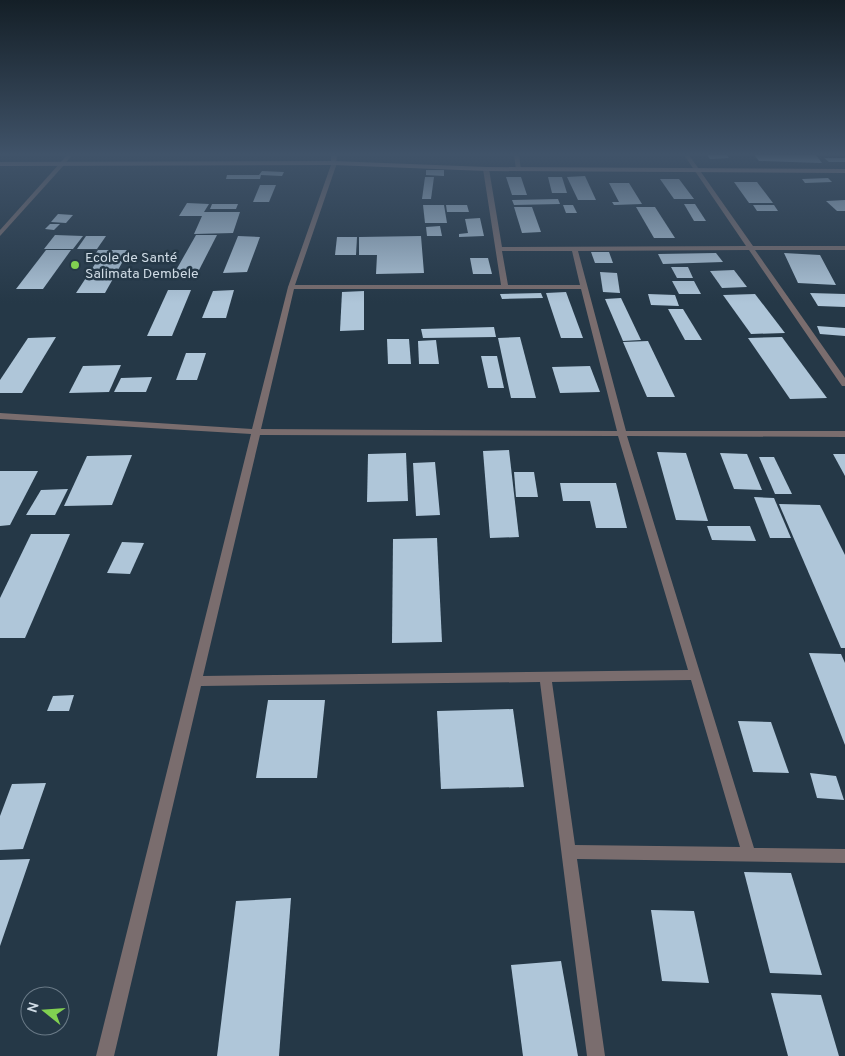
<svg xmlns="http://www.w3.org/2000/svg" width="845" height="1056" font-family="Overpass,sans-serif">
<rect width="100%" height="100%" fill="#253847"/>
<g fill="#afc6d9">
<polygon points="707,155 727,155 729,158 710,159"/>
<polygon points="754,155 816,155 822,163 759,161"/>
<polygon points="824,158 845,158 845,162 829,162"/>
<polygon points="426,170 444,170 444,176 426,175"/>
<polygon points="262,171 284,172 282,176 261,175 260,179 226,179 227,175 259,175"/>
<polygon points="585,176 596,200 578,200 567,177"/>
<polygon points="425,177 434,177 431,199 422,199"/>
<polygon points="506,177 521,177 527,195 512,195"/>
<polygon points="548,177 562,177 567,193 552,193"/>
<polygon points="828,178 832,182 805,183 802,179"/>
<polygon points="660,179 679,179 694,199 674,199"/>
<polygon points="734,182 757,182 773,203 749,203"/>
<polygon points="609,183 629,183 642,204 614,205 612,202 619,202"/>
<polygon points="260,185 276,185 269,202 253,202"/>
<polygon points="558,199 560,204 514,205 512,200"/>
<polygon points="845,200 845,211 837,211 826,201"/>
<polygon points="187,203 209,204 204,212 240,212 233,233 194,234 202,216 179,216"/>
<polygon points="212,204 238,204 236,209 210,209"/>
<polygon points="684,204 695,204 706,221 694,221"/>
<polygon points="423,205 444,205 447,223 425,223"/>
<polygon points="446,205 467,205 469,212 447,212"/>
<polygon points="563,205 573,205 577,213 566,213"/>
<polygon points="753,205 774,205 778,211 757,211"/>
<polygon points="514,207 532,207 541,232 522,233"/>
<polygon points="636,207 655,207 675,238 654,238"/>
<polygon points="58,214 73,215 66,223 51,222"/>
<polygon points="480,218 484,236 459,237 459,234 468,233 465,219"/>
<polygon points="50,224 60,224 54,230 45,229"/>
<polygon points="440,226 442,236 427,236 426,227"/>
<polygon points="55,235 83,236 73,249 44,249"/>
<polygon points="196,235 217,235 198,272 175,272"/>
<polygon points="86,236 106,236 97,249 77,249"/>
<polygon points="238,236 260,237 247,272 223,273"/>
<polygon points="421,236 424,273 376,274 377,255 359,255 359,237"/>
<polygon points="337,237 357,237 356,255 335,255"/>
<polygon points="46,250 71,250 43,289 16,289"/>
<polygon points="98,250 127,250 121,259 92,259"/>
<polygon points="591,252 609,252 613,263 595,263"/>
<polygon points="716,253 723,262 663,264 658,254"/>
<polygon points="784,253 820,255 836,285 798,283"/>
<polygon points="470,258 488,258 492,274 473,274"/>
<polygon points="97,261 123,261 105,293 76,293"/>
<polygon points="671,267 688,267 693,278 677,278"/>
<polygon points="734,270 747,287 722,288 710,271"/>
<polygon points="600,272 617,273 620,293 603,292"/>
<polygon points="672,281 694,281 701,294 679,294"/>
<polygon points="168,290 191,290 172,336 147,336"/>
<polygon points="234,290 226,318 202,318 213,291"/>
<polygon points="364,291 364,330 340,331 342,292"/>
<polygon points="566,292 583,338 561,338 546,293"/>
<polygon points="541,293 543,298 502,299 500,294"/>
<polygon points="810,293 845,294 845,307 818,306"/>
<polygon points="648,294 675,295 679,306 651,305"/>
<polygon points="755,294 785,333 751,334 723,295"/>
<polygon points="621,298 641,340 623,341 605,299"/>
<polygon points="668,309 683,309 702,340 685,340"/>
<polygon points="817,326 845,328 845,336 820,334"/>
<polygon points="494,327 496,337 423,338 421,329"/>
<polygon points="56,337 22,393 0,393 0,380 28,338"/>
<polygon points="520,337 536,398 511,398 498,338"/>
<polygon points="782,337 827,398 790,399 748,338"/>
<polygon points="387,339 409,339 411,364 388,364"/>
<polygon points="436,340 439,364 419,364 418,341"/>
<polygon points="648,341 675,397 647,397 623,342"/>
<polygon points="186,353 206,353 197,380 176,380"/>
<polygon points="481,356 497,356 504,388 488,388"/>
<polygon points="121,365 109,392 69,393 83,366"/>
<polygon points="590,366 600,392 560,393 552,367"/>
<polygon points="152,377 146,392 114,392 121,378"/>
<polygon points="509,450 519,537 490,538 483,451"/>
<polygon points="657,452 686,453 708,521 676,520"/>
<polygon points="406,453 408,501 367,502 368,454"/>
<polygon points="720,453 747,454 762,490 734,489"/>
<polygon points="833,454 845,454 845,476"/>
<polygon points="132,455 112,505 64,506 87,456"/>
<polygon points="759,457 774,457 792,494 775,494"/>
<polygon points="435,462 440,515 416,516 413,463"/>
<polygon points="0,471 38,471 10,525 0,526"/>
<polygon points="514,472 534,472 538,497 516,497"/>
<polygon points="560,483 616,483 627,528 596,528 590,501 563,501"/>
<polygon points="68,489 55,515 26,515 41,490"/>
<polygon points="754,497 774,498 791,538 770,538"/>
<polygon points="779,504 820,505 845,555 845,648 841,648"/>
<polygon points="707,526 750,526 756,541 712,540"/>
<polygon points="31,534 70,534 25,638 0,638 0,598"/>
<polygon points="437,538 442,642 392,643 393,539"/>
<polygon points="122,542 144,543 130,574 107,573"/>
<polygon points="809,653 841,654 845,663 845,745"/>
<polygon points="74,695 69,711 47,711 53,696"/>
<polygon points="268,700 325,700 317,778 256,778"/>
<polygon points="513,709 524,787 441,789 437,711"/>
<polygon points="738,721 771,722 789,773 753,772"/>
<polygon points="810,773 836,776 844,800 817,798"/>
<polygon points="46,783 23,849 0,850 0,816 12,784"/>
<polygon points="30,859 0,946 0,860"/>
<polygon points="744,872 791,873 822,975 770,973"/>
<polygon points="291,898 279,1056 217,1056 236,901"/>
<polygon points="651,910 694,911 709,983 662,981"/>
<polygon points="561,961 578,1056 523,1056 511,965"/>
<polygon points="771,993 821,995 839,1056 788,1056"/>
</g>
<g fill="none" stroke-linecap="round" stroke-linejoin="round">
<g fill="#7a6d6e" fill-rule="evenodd">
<polygon points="67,155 72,155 64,165 60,165 60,163"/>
<polygon points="514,155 519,155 521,170 516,169"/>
<path d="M 684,155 L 689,155 L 753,246 L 845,246 L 845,250 L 755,250 L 845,378 L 845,386 L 842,386 L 749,250 L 578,251 L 626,431 L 845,431 L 845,437 L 627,436 L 754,848 L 845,849 L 845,863 L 577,859 L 605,1056 L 587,1056 L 540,682 L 201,686 L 114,1056 L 96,1056 L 251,434 L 0,419 L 0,413 L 252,429 L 288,287 L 332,162 L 337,163 L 295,285 L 501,285 L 483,169 L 486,167 L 489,169 L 502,247 L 746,246 ZM 502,251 L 572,251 L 580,285 L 508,285 ZM 294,289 L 581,289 L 617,431 L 261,429 ZM 260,435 L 618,436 L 688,670 L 203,676 ZM 691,680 L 740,847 L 575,845 L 552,682 Z"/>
</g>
<g fill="#7a6d6e" fill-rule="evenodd">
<polygon points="331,155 337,155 336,164 331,163"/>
<polygon points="60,163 65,164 0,236 0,230"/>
</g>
<polygon fill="#9f8b8e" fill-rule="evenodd" points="334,161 486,167 845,169 845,173 486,171 334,165 0,166 0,162"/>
</g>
<linearGradient id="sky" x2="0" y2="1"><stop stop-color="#141f27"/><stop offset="0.51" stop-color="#405369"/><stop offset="1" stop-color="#405369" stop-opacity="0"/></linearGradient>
<rect width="845" height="303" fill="url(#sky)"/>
<circle fill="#81d051" stroke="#253847" stroke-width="2" cx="75" cy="265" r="5"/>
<g text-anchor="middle" stroke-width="5" stroke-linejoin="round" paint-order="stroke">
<g font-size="14" fill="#cfdbe5" stroke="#253847" text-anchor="start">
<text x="85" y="262">Ecole de Santé<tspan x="85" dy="16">Salimata Dembele</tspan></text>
</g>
</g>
<g transform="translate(45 1011) rotate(287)"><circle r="24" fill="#253847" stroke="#697986"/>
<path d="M0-4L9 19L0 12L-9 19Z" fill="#81d051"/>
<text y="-8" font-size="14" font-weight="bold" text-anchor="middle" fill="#cfdbe5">N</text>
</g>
</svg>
